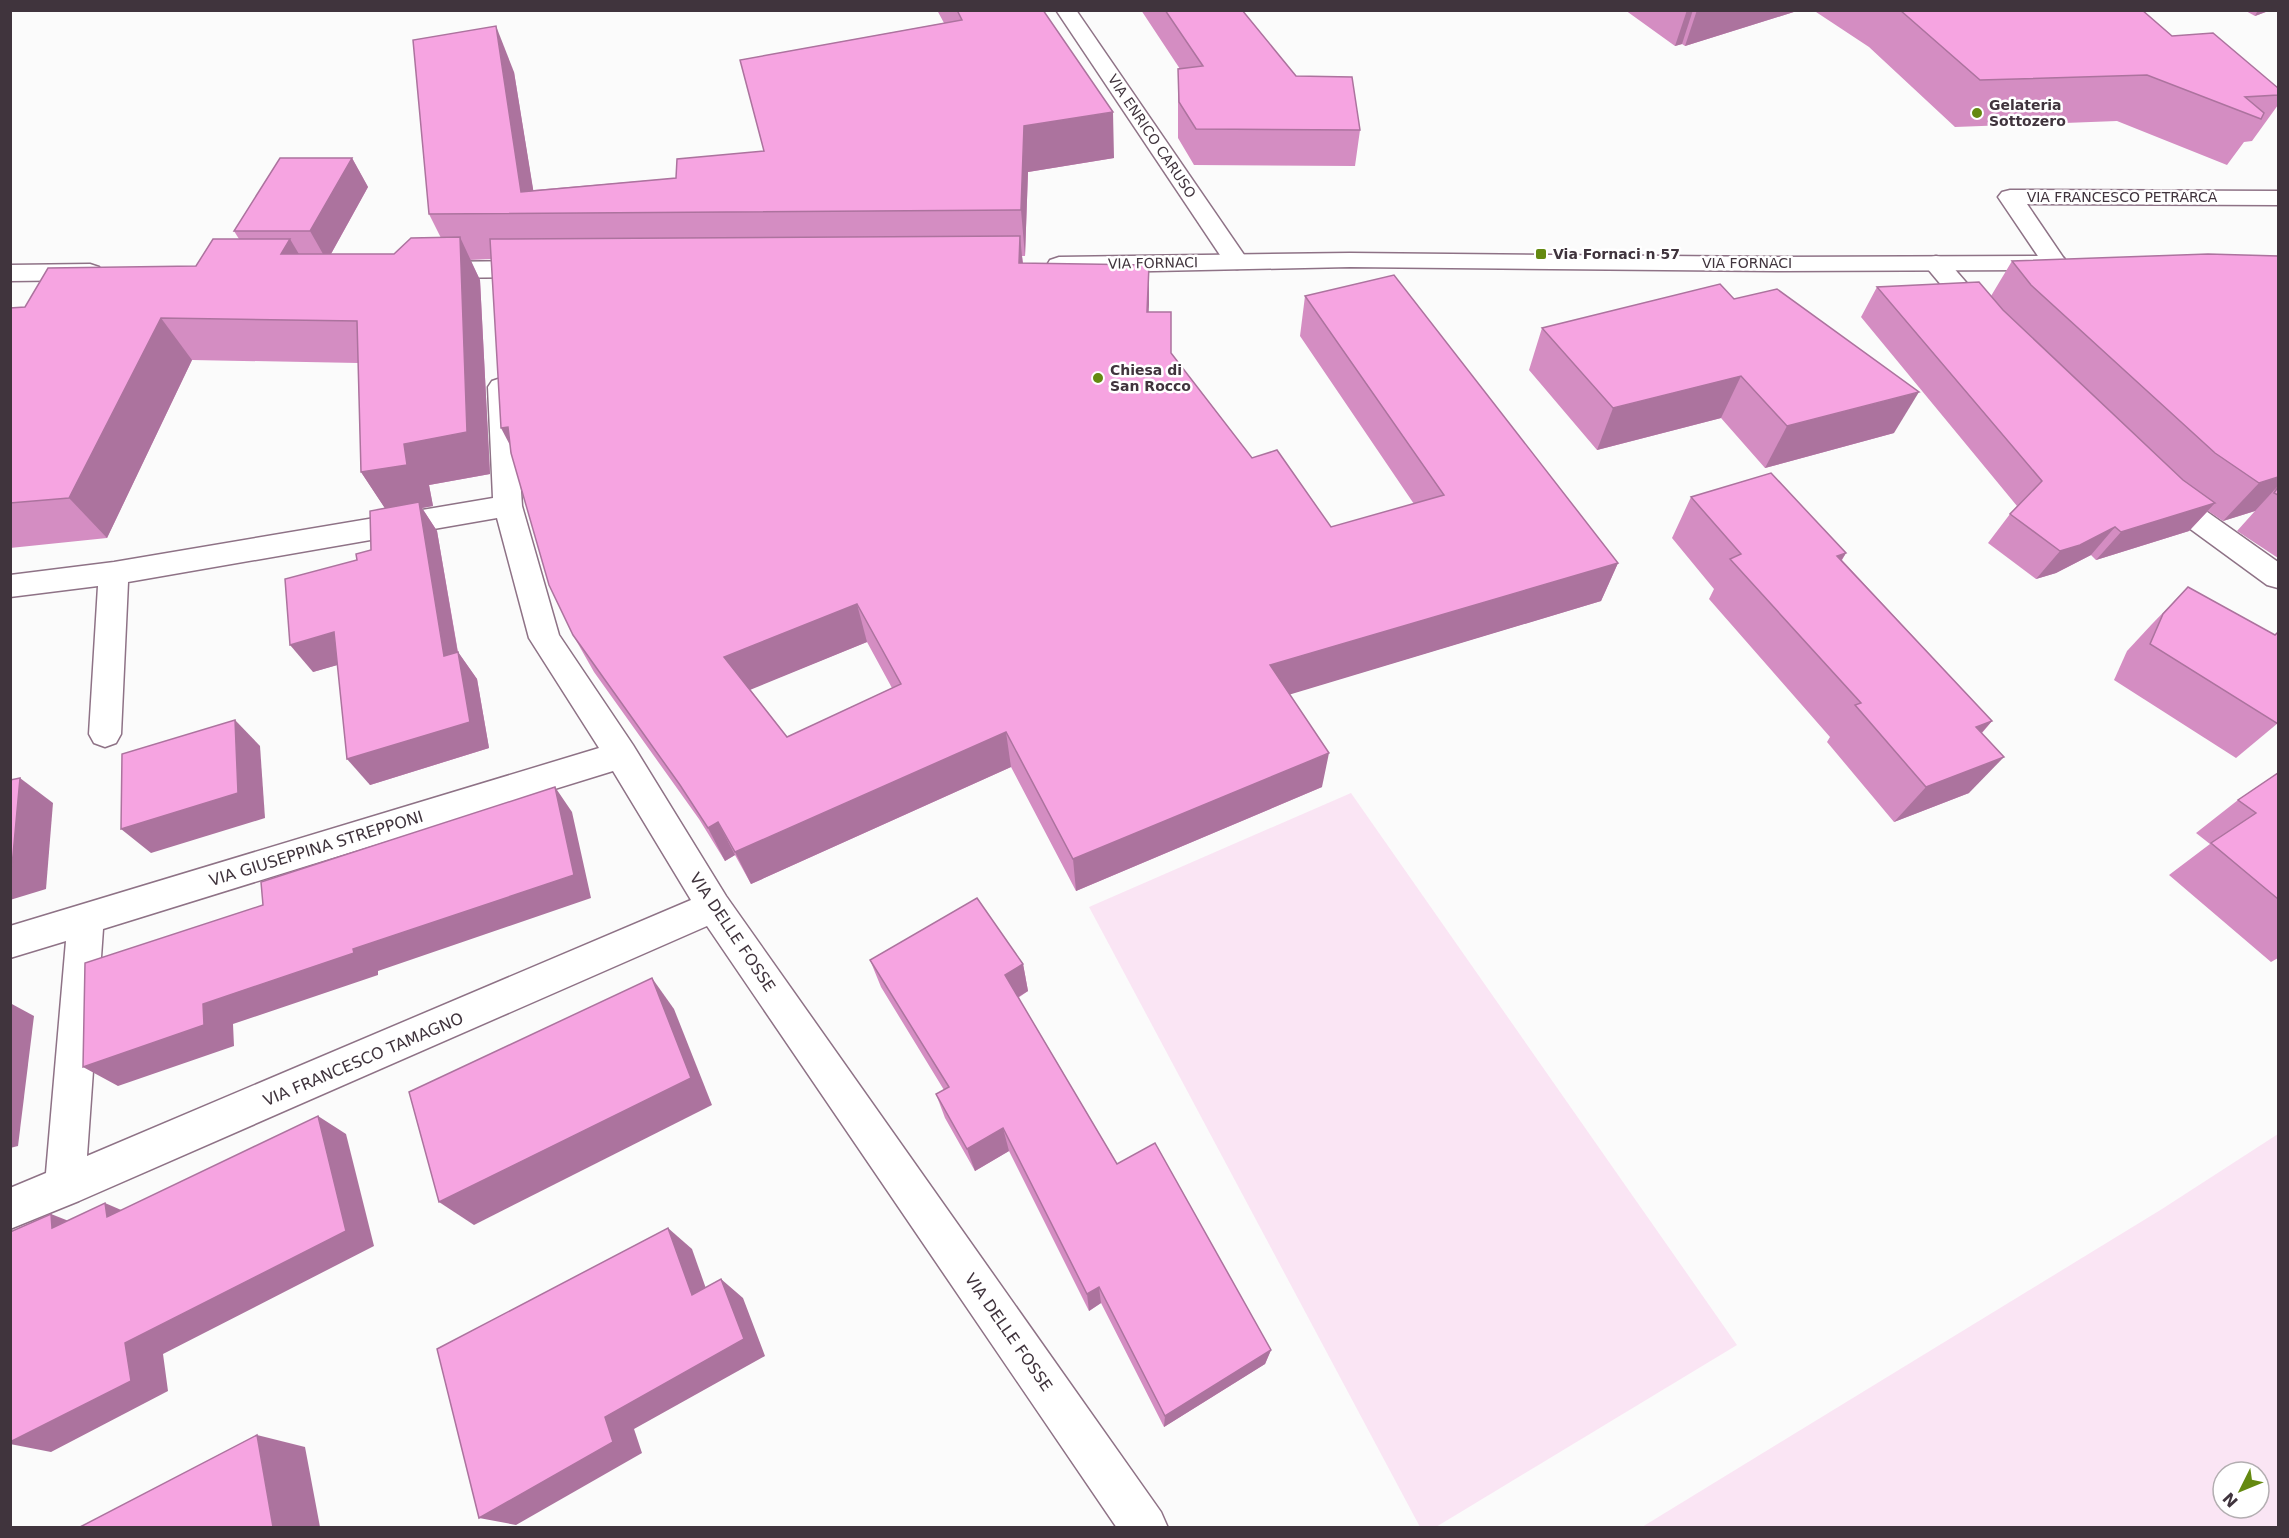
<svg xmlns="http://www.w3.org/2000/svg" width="2289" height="1538" font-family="'DejaVu Sans',sans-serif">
<rect width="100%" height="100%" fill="#fbfbfb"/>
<g fill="#fae5f4" fill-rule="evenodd">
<polygon points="1351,793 1737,1345 1436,1527 1420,1527 1089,907"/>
<path d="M 2278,1134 L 2278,1527 L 1642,1527 L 2162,1209 ZM 2223,1472 L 2259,1472 L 2259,1508 L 2223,1508 Z"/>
</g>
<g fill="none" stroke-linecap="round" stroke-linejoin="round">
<defs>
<g id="minor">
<polygon points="1056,10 1076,10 1249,262 1246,267 1237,269 1228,267"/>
<polygon points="2010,190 2278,191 2278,205 2027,204 2067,263 2064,268 2055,270 2046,268 1998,197 2002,192"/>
<polygon points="1936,256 1945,258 1991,311 1995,317 1991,323 1982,325 1973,323 1927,268 1924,263 1927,258"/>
<path d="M 501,378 L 510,381 L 514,387 L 522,506 L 559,635 L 633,745 L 726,896 L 1161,1512 L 1168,1528 L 1117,1528 L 707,926 L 79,1201 L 10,1229 L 10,1188 L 46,1173 L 66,941 L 10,958 L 10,926 L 599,748 L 529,638 L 497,518 L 128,582 L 121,734 L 116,743 L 105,747 L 94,743 L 89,734 L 98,586 L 10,597 L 10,575 L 114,562 L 493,498 L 488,387 L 492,381 ZM 613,771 L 691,900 L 87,1156 L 103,929 Z"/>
<polygon points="2162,484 2172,487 2278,562 2278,588 2267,585 2152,501 2148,494 2152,487"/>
</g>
<g id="tertiary">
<polygon points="1350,253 1777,257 2055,256 2064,258 2067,263 2064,268 2055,270 1777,271 1350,267 1059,273 1050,270 1047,265 1050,260 1059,257"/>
<polygon points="537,261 546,264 549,269 546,274 537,277 429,278 420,275 417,270 420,265 429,262"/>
<polygon points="90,264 99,267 102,272 99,277 90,280 10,281 10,265"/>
</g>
</defs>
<use href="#minor" stroke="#8e7286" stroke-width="3"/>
<use href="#tertiary" stroke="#8e7286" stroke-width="3"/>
<use href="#minor" fill="#fff" fill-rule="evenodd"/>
<use href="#tertiary" fill="#fff" fill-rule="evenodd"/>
</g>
<g fill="#d48dc2" fill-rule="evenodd">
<path d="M 937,10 L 1043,10 L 1114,158 L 1028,172 L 1025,256 L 1022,256 L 1023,263 L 1149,312 L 1171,353 L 1252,458 L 1331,527 L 1414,504 L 1300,336 L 1305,296 L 1618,563 L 1601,601 L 1289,694 L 1322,787 L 1076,891 L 1011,767 L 751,884 L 735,855 L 725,861 L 699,819 L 594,672 L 573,635 L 491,259 L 470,260 L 480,280 L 490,474 L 429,485 L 433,506 L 422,508 L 437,531 L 458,652 L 477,679 L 489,748 L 370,785 L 337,665 L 313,672 L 357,560 L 371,550 L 385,508 L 361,472 L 358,363 L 192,360 L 107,538 L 10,548 L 10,308 L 25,307 L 196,266 L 239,239 L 234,231 L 352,158 L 368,187 L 331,254 L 394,254 L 441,238 L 429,214 L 514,72 L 533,190 L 676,178 L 764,151 L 740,60 L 944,23 ZM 867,642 L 892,688 L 787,737 L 750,689 Z"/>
<polygon points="1141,10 1242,10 1296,76 1360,130 1355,166 1194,165 1178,138 1178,69 1180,69"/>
<polygon points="1625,10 1800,10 1685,46 1682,44 1675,46"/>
<polygon points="1813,10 2142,10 2172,36 2278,88 2278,105 2252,141 2244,142 2227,165 2117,121 1955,127 1869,47"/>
<polygon points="2244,10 2271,10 2255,16"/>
<polygon points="2278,256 2278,558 2237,531 2255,511 2223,521 2208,511 2189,531 2096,560 2091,555 2056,573 2036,579 1988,543 2010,514 2017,506 1861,317 1877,287 1991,296 2012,261"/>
<polygon points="1734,299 1894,433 1765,468 1721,418 1597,450 1529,370 1542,328"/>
<polygon points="1691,497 1846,553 1842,560 1992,721 1982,733 1969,793 1894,822 1827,742 1830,737 1709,599 1714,589 1672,538"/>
<polygon points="2188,587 2275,635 2278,723 2236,758 2114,680 2127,651 2152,624"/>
<polygon points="2278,773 2278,958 2271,962 2169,875 2210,844 2196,833 2238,800"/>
<polygon points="870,960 1023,964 1028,991 1018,998 1117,1164 1271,1350 1265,1364 1164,1427 1101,1303 1089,1311 1009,1151 975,1171 945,1118 936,1094 944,1090 881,987"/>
</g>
<g fill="#ac739e">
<polygon points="1687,10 1693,10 1682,44 1675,46"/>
<polygon points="1697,10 1800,10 1685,46"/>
<polygon points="2258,10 2271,10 2255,16"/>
<polygon points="496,26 514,72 537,213 521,192"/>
<polygon points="1113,112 1114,158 1028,172 1025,256 1021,210 1024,126"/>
<polygon points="352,158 368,187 327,261 310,231"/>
<polygon points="1020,236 1024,276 1019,263"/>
<polygon points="460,237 480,280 490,474 429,485 433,506 422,508 437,531 463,683 444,656 388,513 361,472 404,444"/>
<polygon points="290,239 315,281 281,254"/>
<polygon points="1149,265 1149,305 1147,352 1147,312"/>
<polygon points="161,318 192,360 107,538 69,498"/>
<polygon points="1741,376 1721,418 1597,450 1613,408"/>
<polygon points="1919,392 1894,433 1765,468 1787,426"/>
<polygon points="508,427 522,468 501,428"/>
<polygon points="2278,477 2278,486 2255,511 2223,521 2259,483"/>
<polygon points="2215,503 2189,531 2096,560 2121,532"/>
<polygon points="2115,527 2091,555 2056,573 2036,579 2060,551"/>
<polygon points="1846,553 1820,593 1837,556"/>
<polygon points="1618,563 1601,601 1265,702 1270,665"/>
<polygon points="857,604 867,642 740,694 724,657"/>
<polygon points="334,632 355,660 313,672 290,645"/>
<polygon points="458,652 477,679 489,748 370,785 347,759"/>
<polygon points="235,720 260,746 265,818 151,853 121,829"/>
<polygon points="1992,721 1959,758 1976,727"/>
<polygon points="1006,732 1011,767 751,884 735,852"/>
<polygon points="1329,753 1322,787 1076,891 1073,859"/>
<polygon points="2004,757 1969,793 1894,822 1926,787"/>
<polygon points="20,778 53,803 46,889 10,900 10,866"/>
<polygon points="555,787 572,812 591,898 378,971 378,975 233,1024 234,1046 118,1086 83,1067 203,1004 353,949"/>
<polygon points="718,822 735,855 725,861 708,828"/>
<polygon points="1023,964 1028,991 1010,1002 1005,975"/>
<polygon points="652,978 674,1009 712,1105 474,1225 439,1202"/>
<polygon points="10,1003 34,1016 18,1146 10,1148"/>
<polygon points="318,1116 346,1134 374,1246 163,1354 168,1391 51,1452 10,1444 10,1442 125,1343"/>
<polygon points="1003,1128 1009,1151 975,1171 967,1149"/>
<polygon points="105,1203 142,1219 107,1217"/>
<polygon points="51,1214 89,1229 52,1228"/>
<polygon points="668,1228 692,1249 715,1314 692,1295"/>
<polygon points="721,1279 743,1298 765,1356 634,1429 642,1453 516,1525 479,1518 605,1417"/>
<polygon points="1099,1287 1101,1303 1089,1311 1087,1294"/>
<polygon points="1271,1350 1265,1364 1164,1427 1165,1416"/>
<polygon points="257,1435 305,1447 320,1527 273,1527"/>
</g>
<g fill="#f6a4e1" stroke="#ac739e" stroke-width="1.5" fill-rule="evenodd">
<polygon points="957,10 1043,10 1113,112 1024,126 1021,210 429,214 413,40 496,26 521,192 676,178 677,159 764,151 740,60 962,20"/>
<polygon points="1165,10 1242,10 1296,76 1352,77 1360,130 1196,129 1179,102 1178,69 1203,66"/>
<polygon points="1900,10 2142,10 2172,36 2213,33 2278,88 2278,95 2245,97 2264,113 2261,119 2147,75 1980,80"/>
<polygon points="280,158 352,158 310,231 234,231"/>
<path d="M 1020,236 L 1019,263 L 1149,265 L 1147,312 L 1171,312 L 1171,353 L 1252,458 L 1277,450 L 1331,527 L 1444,495 L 1305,296 L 1394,275 L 1618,563 L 1270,665 L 1329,753 L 1073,859 L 1006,732 L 735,852 L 718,822 L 708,828 L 680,785 L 573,635 L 549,585 L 511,453 L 508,427 L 501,428 L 490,239 ZM 857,604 L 901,684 L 787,737 L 724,657 Z"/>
<polygon points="460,237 467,432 404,444 407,465 361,472 357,321 161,318 69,498 10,503 10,308 25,307 48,268 196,266 213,239 290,239 281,254 394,254 411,238"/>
<polygon points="2208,254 2278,256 2278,477 2259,483 2215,453 2031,285 2012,261"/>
<polygon points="1979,282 2003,310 2183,480 2215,503 2121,532 2115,527 2080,545 2060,551 2010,514 2042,481 1877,287"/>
<polygon points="1720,284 1734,299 1777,289 1919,392 1787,426 1741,376 1613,408 1542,328"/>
<polygon points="1771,473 1846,553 1837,556 1992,721 1976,727 2004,757 1926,787 1855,705 1861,703 1730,559 1741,554 1691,497"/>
<polygon points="2278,487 2278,495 2274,493"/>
<polygon points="419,502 444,656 458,652 470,722 347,759 334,632 290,645 285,579 357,560 356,554 371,550 370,511"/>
<polygon points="2188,587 2275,635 2278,632 2278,724 2150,644 2163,614"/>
<polygon points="235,720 238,793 121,829 122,754"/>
<polygon points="2278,773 2278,899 2211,843 2256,813 2238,800"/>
<polygon points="20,778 12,866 10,866 10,780"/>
<polygon points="555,787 574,875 353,949 354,953 203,1004 204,1025 83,1067 85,963 263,905 261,882"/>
<polygon points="977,898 1023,964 1005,975 1117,1164 1155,1143 1271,1350 1165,1416 1099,1287 1087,1294 1003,1128 967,1149 936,1094 949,1087 870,960"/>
<polygon points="652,978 691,1078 439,1202 409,1092"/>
<polygon points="318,1116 346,1231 125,1343 131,1381 10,1442 10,1232 51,1214 52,1228 105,1203 107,1217"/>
<polygon points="668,1228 692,1295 721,1279 744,1339 605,1417 613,1442 479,1518 437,1349"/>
<polygon points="257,1435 273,1527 80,1527"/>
</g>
<g fill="#648910" stroke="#fff" stroke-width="2">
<circle cx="1977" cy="113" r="6"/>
<rect x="1535" y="248" width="12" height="12" rx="3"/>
<circle cx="1098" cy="378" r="6"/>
</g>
<g text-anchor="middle" stroke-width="5" stroke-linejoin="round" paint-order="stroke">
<g font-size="14" font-weight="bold" fill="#40343d" stroke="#fff" text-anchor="start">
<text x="1989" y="110">Gelateria<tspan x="1989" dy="16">Sottozero</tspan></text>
<text x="1553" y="259">Via Fornaci n 57</text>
<text x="1110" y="375">Chiesa di<tspan x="1110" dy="16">San Rocco</tspan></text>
</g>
<g font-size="14" fill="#40343d" stroke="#fff">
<text transform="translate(1152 136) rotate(56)" y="5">VIA ENRICO CARUSO</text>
<text x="2122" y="202">VIA FRANCESCO PETRARCA</text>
<text transform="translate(1153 263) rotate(-1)" y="5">VIA FORNACI</text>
<text x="1747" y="268">VIA FORNACI</text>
</g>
<g font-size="16" fill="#40343d" stroke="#fff">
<text transform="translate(316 848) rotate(-17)" y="6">VIA GIUSEPPINA STREPPONI</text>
<text transform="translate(733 932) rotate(56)" y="6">VIA DELLE FOSSE</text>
<text transform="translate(363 1059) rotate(-23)" y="6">VIA FRANCESCO TAMAGNO</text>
<text transform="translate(1009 1332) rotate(55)" y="6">VIA DELLE FOSSE</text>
</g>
</g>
<rect width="2289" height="1538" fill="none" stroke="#40343d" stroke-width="24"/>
<g transform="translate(2241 1490) rotate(227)"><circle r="28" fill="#ffffff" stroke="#b3aeb1" stroke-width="1.5"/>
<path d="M0-4.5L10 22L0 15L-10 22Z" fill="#648910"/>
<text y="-9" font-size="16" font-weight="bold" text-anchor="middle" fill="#40343d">N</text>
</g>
</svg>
